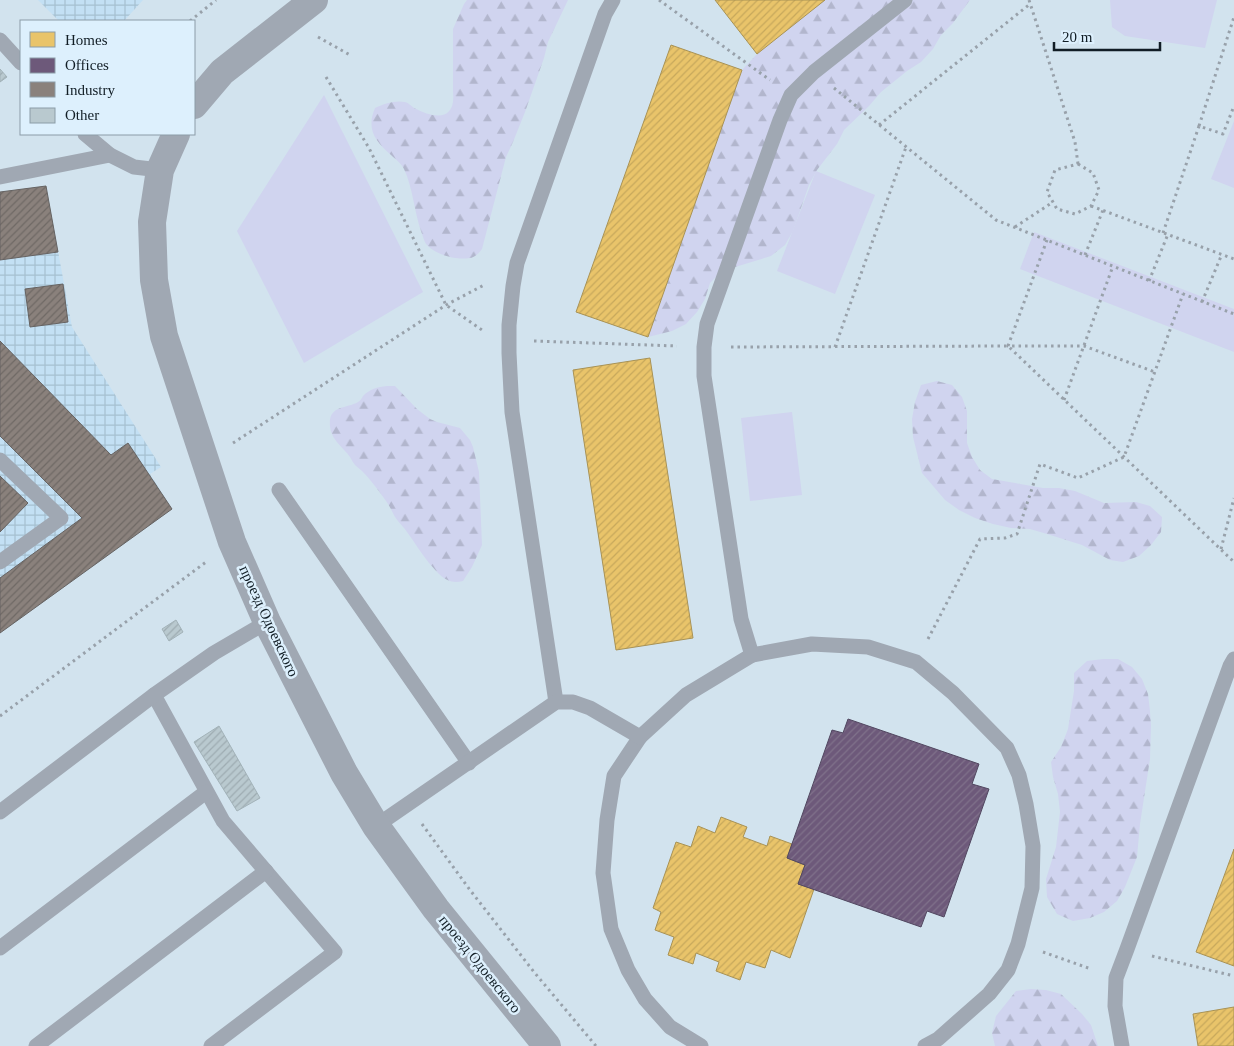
<svg xmlns="http://www.w3.org/2000/svg" width="1234" height="1046" font-family="'Times New Roman',serif">
<defs>
<pattern id="industrial-grid" width="8" height="8" patternUnits="userSpaceOnUse" patternTransform="scale(1.25)"><rect width="8" height="8" fill="#c3e0f4"/><path d="M0 4h8M4 0v8" fill="none" stroke="#a6c0d1"/></pattern>
<pattern id="forest-firs" width="22" height="20" patternUnits="userSpaceOnUse" patternTransform="scale(1.25)"><rect width="22" height="20" fill="#d0d4ef"/><path d="M5 1l3.5 6h-7zM16 11l3.5 6h-7z" fill="#b2b6cd"/></pattern>
<pattern id="homes-hatch" width="6" height="6" patternUnits="userSpaceOnUse" patternTransform="scale(1.25)"><rect width="6" height="6" fill="#e9c46a"/><path d="M-1 1l2-2M0 6l6-6M5 7l2-2" fill="none" stroke="#c7a85c"/></pattern>
<pattern id="offices-hatch" width="6" height="6" patternUnits="userSpaceOnUse" patternTransform="scale(1.25)"><rect width="6" height="6" fill="#6d597a"/><path d="M-1 1l2-2M0 6l6-6M5 7l2-2" fill="none" stroke="#80728b"/></pattern>
<pattern id="industry-hatch" width="6" height="6" patternUnits="userSpaceOnUse" patternTransform="scale(1.25)"><rect width="6" height="6" fill="#8a817c"/><path d="M-1 1l2-2M0 6l6-6M5 7l2-2" fill="none" stroke="#6f6965"/></pattern>
<pattern id="building-hatch" width="6" height="6" patternUnits="userSpaceOnUse" patternTransform="scale(1.25)"><rect width="6" height="6" fill="#b9c9cf"/><path d="M-1 1l2-2M0 6l6-6M5 7l2-2" fill="none" stroke="#9eacb2"/></pattern>
</defs>
<rect width="100%" height="100%" fill="#d2e3ee"/>
<g fill="url(#industrial-grid)">
<polygon points="38,0 143,0 124,21 59,21"/>
<polygon points="46,186 72,327 161,467 150,474 172,509 0,633 0,192"/>
</g>
<g fill="url(#forest-firs)">
<path d="M 467,0 L 568,0 L 548,42 L 544,58 L 525,112 L 513,142 L 506,157 L 482,249 C 474,260 468,259 455,258 C 447,257 433,252 427,245 C 424,242 423,236 421,231 C 414,211 413,188 404,169 C 401,163 395,159 391,155 C 375,141 366,129 375,108 C 383,104 395,100 405,102 C 409,103 411,106 414,108 C 435,119 456,121 453,92 L 453,29 L 464,4 Z"/>
<polygon points="825,0 970,0 953,23 941,35 933,49 921,62 907,71 881,92 869,106 844,130 837,144 817,170 809,185 793,231 785,245 771,256 722,271 710,283 705,299 697,312 686,324 672,331 648,337 742,70 757,54"/>
<polygon points="937,381 952,385 962,397 967,411 967,443 972,457 980,470 992,479 1043,488 1059,488 1075,491 1104,503 1136,502 1150,506 1162,517 1161,532 1151,545 1139,556 1123,562 1110,560 1082,545 1047,534 1030,529 1011,528 993,524 975,518 959,510 945,500 922,473 913,437 912,419 915,402 921,385"/>
<path d="M 387,386 L 395,386 L 417,409 L 430,419 L 437,422 L 460,428 L 470,440 L 473,447 L 479,472 L 482,545 L 472,567 L 463,581 C 446,585 440,575 429,563 C 421,553 415,543 407,532 C 404,527 399,523 395,517 C 392,512 390,506 386,501 C 380,492 370,479 362,471 C 355,465 355,466 350,457 C 343,447 331,440 330,426 C 328,405 346,409 358,402 C 360,401 362,398 363,396 C 370,389 377,387 387,386 Z"/>
<polygon points="1103,659 1118,659 1132,667 1142,679 1148,694 1150,711 1151,726 1150,759 1140,824 1137,857 1125,887 1117,901 1104,912 1090,918 1073,921 1057,914 1047,897 1046,879 1056,847 1060,812 1058,794 1053,777 1051,762 1061,747 1068,729 1074,691 1074,673 1087,661"/>
<polygon points="1031,989 1046,990 1061,994 1082,1014 1091,1025 1098,1046 995,1046 992,1033 996,1016 1016,991"/>
</g>
<g fill="#d0d4ef">
<polygon points="1110,0 1217,0 1205,48 1125,36 1112,27"/>
<polygon points="324,95 423,292 304,363 237,231"/>
<polygon points="1234,121 1234,188 1211,179"/>
<polygon points="816,171 875,195 835,294 777,271"/>
<polygon points="1034,232 1234,309 1234,352 1020,269"/>
<polygon points="792,412 802,495 750,501 741,418"/>
</g>
<g fill="url(#homes-hatch)" stroke="#a89255">
<polygon points="715,0 825,0 757,54"/>
<polygon points="671,45 742,70 648,337 576,312"/>
<polygon points="650,358 693,638 616,650 573,370"/>
<polygon points="721,817 747,827 743,837 767,846 770,836 792,844 787,858 805,865 798,884 814,889 790,958 771,950 765,968 746,962 740,980 716,971 719,962 696,953 693,964 668,955 674,937 655,930 661,912 653,908 676,842 691,847 698,826 715,833"/>
<polygon points="1234,849 1234,966 1196,952"/>
<polygon points="1234,1007 1234,1046 1198,1046 1193,1014"/>
</g>
<polygon fill="url(#offices-hatch)" stroke="#514760" points="848,719 979,764 972,784 989,789 944,917 927,911 921,927 798,884 805,865 787,858 832,730 843,733"/>
<g fill="url(#industry-hatch)" stroke="#666362">
<polygon points="46,186 58,252 0,260 0,192"/>
<polygon points="63,284 68,322 30,327 25,289"/>
<polygon points="0,341 111,455 128,443 172,509 0,633 0,578 82,518 0,436"/>
<polygon points="0,476 28,503 0,532"/>
</g>
<g fill="url(#building-hatch)" stroke="#a2b2b8">
<polygon points="0,69 7,77 0,82"/>
<polygon points="176,620 183,632 169,641 162,629"/>
<polygon points="219,726 260,798 237,811 194,742"/>
</g>
<g fill="none" stroke-linecap="round" stroke-linejoin="round">
<g stroke="#98a1aa" stroke-width="3" stroke-dasharray="2.5 4" stroke-linecap="butt">
<polyline points="659,0 770,80"/>
<polyline points="1029,0 1075,142 1078,164"/>
<polyline points="190,21 216,0"/>
<polyline points="318,37 350,55"/>
<polyline points="326,77 369,148 446,305 482,330"/>
<polyline points="834,88 996,220 1234,314"/>
<polyline points="879,125 1030,4"/>
<polyline points="1199,126 1234,17"/>
<polygon points="1078,164 1093,173 1099,190 1091,206 1075,214 1057,209 1047,192 1055,170"/>
<polyline points="1091,206 1234,259"/>
<polyline points="1015,227 1053,202"/>
<polyline points="1163,233 1199,126 1223,134 1234,106"/>
<polyline points="1047,240 1008,346 1084,346 1155,372"/>
<polyline points="1085,255 1103,210"/>
<polyline points="1149,281 1168,234"/>
<polyline points="1202,302 1222,254"/>
<polyline points="534,341 677,346"/>
<polyline points="731,347 1008,346 1234,562"/>
<polyline points="835,347 906,147"/>
<polyline points="1064,400 1113,266"/>
<polyline points="233,443 446,305 484,285 486,285"/>
<polyline points="1221,549 1234,498"/>
<polyline points="928,639 980,539 1005,538 1017,534 1040,464 1078,478 1124,457 1183,294"/>
<polyline points="0,716 206,562"/>
<polyline points="422,824 470,890 534,972 596,1046"/>
<polyline points="1043,952 1091,969"/>
<polyline points="1152,956 1234,976"/>
</g>
<g stroke="#a0a8b3" stroke-width="15">
<polyline points="0,40 21,63"/>
<polyline points="85,134 110,155 134,167 160,170"/>
<polyline points="0,177 110,155"/>
<polyline points="0,460 61,518 0,562"/>
<polyline points="279,490 469,763"/>
<polyline points="752,655 812,644 868,647 916,662 953,693 1007,748 1019,775 1026,804 1033,846 1032,888 1018,944 1008,970 989,994 938,1039 925,1046"/>
<polyline points="154,695 223,821 335,952 211,1046"/>
<polyline points="556,702 512,412 509,353 509,325 513,286 517,263 605,14 613,0"/>
<polyline points="640,737 614,776 607,820 603,873 611,929 628,970 645,999 670,1027 701,1046"/>
<polyline points="0,812 154,695 214,653 267,622"/>
<polyline points="376,826 556,702 573,702 590,708 640,737 686,695 752,655 741,619 704,376 704,347 707,324 780,120 791,95 814,72 905,0"/>
<polyline points="0,948 206,792"/>
<polyline points="36,1046 266,871"/>
<polyline points="1122,1046 1115,1006 1116,978 1127,949 1230,666 1234,659"/>
</g>
<g stroke="#a0a8b3" stroke-width="28">
<polyline points="194,105 222,72 314,0"/>
<polyline points="176,134 160,170 152,222 154,280 164,336 232,542 267,622 344,773 376,826 436,909 547,1046"/>
</g>
</g>
<g text-anchor="middle" stroke-width="5" stroke-linejoin="round" paint-order="stroke">
<g font-size="15" fill="#111d25" stroke="#ddf0fd">
<text transform="translate(269 621) rotate(65)" y="5">проезд Одоевского</text>
<text transform="translate(480 964) rotate(51)" y="5">проезд Одоевского</text>
</g>
</g>
<rect x="20" y="20" width="175" height="115" fill="#ddf0fd" stroke="#8b9ca7"/>
<rect x="30" y="32" width="25" height="15" fill="#e9c46a" stroke="#8b9ca7"/>
<text x="65" y="45" font-size="15" fill="#111d25">Homes</text>
<rect x="30" y="58" width="25" height="15" fill="#6d597a" stroke="#8b9ca7"/>
<text x="65" y="70" font-size="15" fill="#111d25">Offices</text>
<rect x="30" y="82" width="25" height="15" fill="#8a817c" stroke="#8b9ca7"/>
<text x="65" y="95" font-size="15" fill="#111d25">Industry</text>
<rect x="30" y="108" width="25" height="15" fill="#b9c9cf" stroke="#8b9ca7"/>
<text x="65" y="120" font-size="15" fill="#111d25">Other</text>
<path d="M1054 42v8h106v-8" fill="none" stroke="#111d25" stroke-width="2.5"/>
<text x="1062" y="42" font-size="15" fill="#111d25" stroke="#ddf0fd" stroke-width="4" paint-order="stroke">20 m</text>
</svg>
